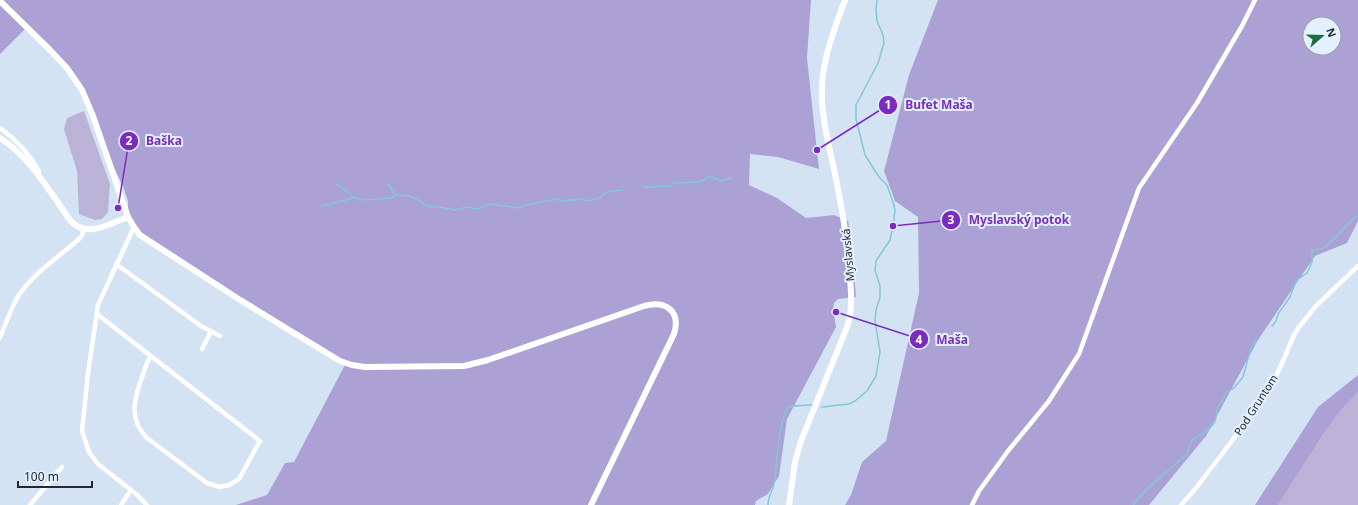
<svg xmlns="http://www.w3.org/2000/svg" width="1358" height="505" font-family="'Noto Sans',sans-serif">
<rect width="100%" height="100%" fill="#d4e3f4"/>
<g fill="#bab3d6">
<polygon points="84,111 110,184 108,212 102,219 95,220 79,214 77,171 64,129 67,118"/>
<polygon points="1358,392 1358,505 1278,505 1326,430 1342,409"/>
</g>
<g fill="#aca1d5" fill-rule="evenodd">
<polygon points="0,0 811,0 807,58 819,169 778,157 750,154 749,185 777,198 806,218 834,215 848,221 851,236 856,297 838,299 834,303 833,309 836,327 787,419 779,476 768,494 756,501 755,505 236,505 267,495 285,463 294,462 346,363 140,235 128,217 128,201 123,186 104,148 74,78 27,27 0,54"/>
<path d="M 938,0 L 1358,0 L 1358,221 L 1347,243 L 1315,256 L 1258,340 L 1206,436 L 1149,505 L 845,505 L 851,495 L 862,462 L 886,441 L 919,293 L 918,217 L 895,201 L 884,171 L 909,75 ZM 1310,24 L 1334,24 L 1334,48 L 1310,48 Z"/>
<polygon points="1358,375 1358,392 1342,409 1326,430 1278,505 1255,505 1318,407"/>
</g>
<g fill="none" stroke-linecap="round" stroke-linejoin="round">
<g stroke="#82c8d8" stroke-width="1.5">
<polyline points="337,184 355,198 363,200 380,199 391,198 397,195 409,196 418,200 429,207 439,207 455,210 467,207 478,209 491,204 519,208 526,205 556,199 562,201 581,199 586,201 600,198 604,193 613,191 622,190"/>
<polyline points="388,184 395,195"/>
<path d="M 644,187 C 653,187 662,186 670,186 L 674,183 L 700,182 L 710,176 L 721,181 L 732,178"/>
<polyline points="322,206 342,201 347,200 354,197"/>
<polyline points="1272,326 1276,321 1278,314 1290,297 1294,286 1297,280 1307,273 1312,262 1312,250 1321,249 1327,246 1355,217 1358,216"/>
<polyline points="822,407 849,404 855,401 867,391 876,376 880,352 875,320 876,310 880,297 880,286 875,270 876,261 890,240 893,226 895,210 893,202 887,185 879,177 865,155 856,119 856,105 878,63 884,43 883,35 877,21 876,9 877,0"/>
<path d="M 768,505 C 768,497 772,492 774,484 C 778,459 777,432 787,408 L 792,406 L 812,405"/>
<polyline points="1133,505 1146,490 1187,454 1192,440 1209,429 1215,422 1217,410 1220,404 1228,391 1234,388 1243,377 1251,348 1258,339"/>
</g>
<g stroke="#fff" stroke-width="4.5">
<path d="M 0,128 C 17,140 29,153 39,171 L 38,176"/>
<polyline points="134,227 98,305 88,373 82,431 89,452 98,464 136,494 147,505"/>
<polyline points="116,264 201,326 220,336"/>
<path d="M 97,314 L 260,441 L 239,479 L 229,485 L 220,487 L 207,483 L 147,438 C 124,415 138,390 147,363 L 150,357"/>
<path d="M 0,338 C 5,325 10,311 17,298 C 32,274 59,257 80,238 L 82,235 L 84,229"/>
<polyline points="202,349 211,331"/>
<polyline points="30,505 62,467"/>
<polyline points="121,505 131,490"/>
<polyline points="972,505 979,491 1008,451 1049,401 1079,354 1139,188 1197,103 1242,26 1255,0"/>
<polyline points="1181,505 1196,488 1232,441 1255,407 1271,385 1279,370 1294,335 1299,327 1316,306 1358,266"/>
</g>
<g stroke="#fff" stroke-width="6">
<path d="M 0,1 L 50,50 L 67,68 L 82,90 L 93,116 L 128,217 L 134,227 L 140,235 L 237,298 L 340,361 L 352,365 L 365,367 L 464,366 L 488,360 L 644,306 C 666,300 681,311 674,334 L 591,505"/>
<path d="M 0,138 C 30,157 50,192 70,220 C 86,239 109,224 128,217"/>
<path d="M 789,505 L 795,462 L 801,441 L 847,327 C 853,310 851,293 850,276 C 848,241 842,208 835,174 C 830,150 823,125 822,100 C 820,64 833,33 845,0"/>
</g>
</g>
<g text-anchor="middle" stroke-width="4" stroke-linejoin="round" paint-order="stroke">
<g font-size="11" fill="#24292f" stroke="#e4f0fe">
<text transform="translate(848 255) rotate(-95)" y="4">Myslavská</text>
<text transform="translate(1256 405) rotate(-57)" y="4">Pod Gruntom</text>
</g>
</g>
<path fill="none" stroke="#7b2cbf" stroke-width="1.5" d="M817 150L888 105M118 208L129 141M893 226L951 220M836 312L919 339"/>
<g fill="#7b2cbf" stroke="#e4f0fe" stroke-width="1.5">
<circle cx="817" cy="150" r="4"/>
<circle cx="118" cy="208" r="4"/>
<circle cx="893" cy="226" r="4"/>
<circle cx="836" cy="312" r="4"/>
<circle cx="888" cy="105" r="10"/>
<circle cx="129" cy="141" r="10"/>
<circle cx="951" cy="220" r="10"/>
<circle cx="919" cy="339" r="10"/>
</g>
<g font-size="12" text-anchor="middle" font-weight="bold" fill="#fff">
<text x="888" y="109">1</text>
<text x="129" y="145">2</text>
<text x="951" y="224">3</text>
<text x="919" y="344">4</text>
</g>
<g font-size="12" text-anchor="middle" font-weight="bold" fill="#7b2cbf" stroke="#e4f0fe" stroke-width="4" stroke-linejoin="round" paint-order="stroke">
<text x="939" y="109">Bufet Maša</text>
<text x="164" y="145">Baška</text>
<text x="1019" y="224">Myslavský potok</text>
<text x="952" y="344">Maša</text>
</g>
<g transform="translate(1322 36) rotate(70)"><circle r="19" fill="#e4f0fe" stroke="#97a0ab"/>
<path d="M0-3L7 15L0 10L-7 15Z" fill="#1c6d3d"/>
<text y="-6" font-size="11" font-weight="bold" text-anchor="middle" fill="#24292f">N</text>
</g>
<path d="M18 481v6h74v-6" fill="none" stroke="#24292f" stroke-width="2"/>
<text x="24" y="481" font-size="12" fill="#24292f" stroke="#e4f0fe" stroke-width="3" paint-order="stroke">100 m</text>
</svg>
